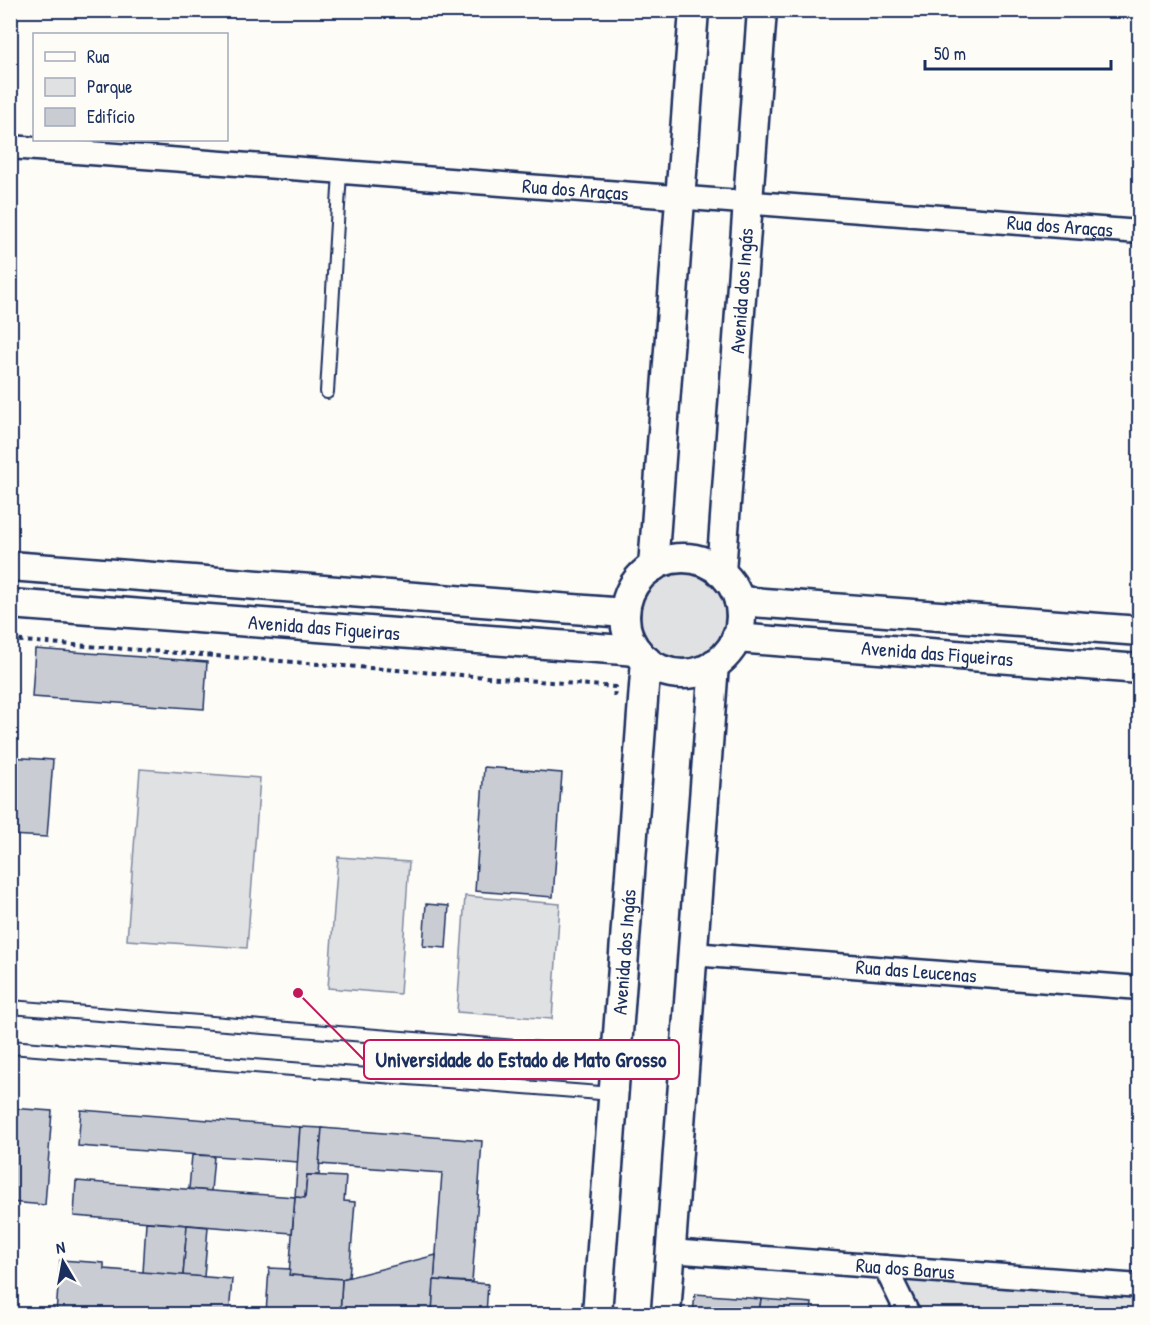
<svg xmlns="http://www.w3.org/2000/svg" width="1150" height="1325" font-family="'Patrick Hand',sans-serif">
<rect width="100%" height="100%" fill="#fdfcf7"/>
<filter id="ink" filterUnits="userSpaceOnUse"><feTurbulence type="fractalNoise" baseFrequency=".0167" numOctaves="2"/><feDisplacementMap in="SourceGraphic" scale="12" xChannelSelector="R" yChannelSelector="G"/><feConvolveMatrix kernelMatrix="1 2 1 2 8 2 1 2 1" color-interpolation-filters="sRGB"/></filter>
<g filter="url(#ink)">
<g fill="#e0e1e3" stroke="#7e88a0" stroke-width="1.5">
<circle cx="683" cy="616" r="42"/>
<polygon points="140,769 260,778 247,948 127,940"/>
<polygon points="338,857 409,862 400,994 328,988"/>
<polygon points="465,896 560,904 552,1019 457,1012"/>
<polygon points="900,1277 1139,1294 1139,1314 919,1314"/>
</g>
<g fill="#c9ccd3" stroke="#1b2f5e" stroke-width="1.5">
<polygon points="35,649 207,662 204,709 32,697"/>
<polygon points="10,757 53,760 47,837 10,835"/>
<polygon points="484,767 562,773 553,897 475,891"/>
<polygon points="426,904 449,906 446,948 423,946"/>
<polygon points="10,1108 52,1111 45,1205 10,1202"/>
<polygon points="81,1110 300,1127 298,1162 78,1146"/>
<polygon points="300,1127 322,1128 319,1175 307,1175 305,1198 295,1197"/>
<polygon points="322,1128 482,1141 472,1282 434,1280 442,1173 319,1164"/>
<polygon points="192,1155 214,1156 211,1191 189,1189"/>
<polygon points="307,1175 346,1177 344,1201 355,1202 349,1277 342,1279 289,1275 295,1197 305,1198"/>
<polygon points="76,1181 295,1197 292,1233 74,1216"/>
<polygon points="146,1222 187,1225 183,1276 143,1273"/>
<polygon points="187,1225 208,1227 204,1277 183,1276"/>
<polygon points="436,1255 432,1314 340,1314 342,1279"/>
<polygon points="60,1260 104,1263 104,1269 232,1279 229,1314 56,1314"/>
<polygon points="269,1268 290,1269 289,1275 342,1279 340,1314 266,1314"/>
<polygon points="434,1280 488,1284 486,1314 432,1314"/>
<polygon points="695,1294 761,1299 759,1314 693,1314"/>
<polygon points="761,1299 812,1303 811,1314 759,1314"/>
</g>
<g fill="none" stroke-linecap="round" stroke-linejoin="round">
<defs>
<g id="service">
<polyline points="327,392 340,172"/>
<polyline points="10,1007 617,1055"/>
<polyline points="10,1047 613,1094"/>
</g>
<g id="minor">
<path id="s1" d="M 10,147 L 1140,232"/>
<path id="s2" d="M 692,954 L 1140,988"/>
<path id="s3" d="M 670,1251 L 1140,1286"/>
<polyline points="885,1267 908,1314"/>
</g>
<g id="tertiary">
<circle cx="683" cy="616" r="58"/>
<polyline points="10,566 625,613"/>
<polyline points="653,567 694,10"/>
<path id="s4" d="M 721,572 L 762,10"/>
<polyline points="739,601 1140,631"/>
<path id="s5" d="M 10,604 L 637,651"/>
<path id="s6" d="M 736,638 L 1140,669"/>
<path id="s7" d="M 597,1314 L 646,660"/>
<polyline points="666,1314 714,664"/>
</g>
</defs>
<use href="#service" stroke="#1b2f5e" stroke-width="16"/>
<use href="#minor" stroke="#1b2f5e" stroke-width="27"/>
<use href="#tertiary" stroke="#1b2f5e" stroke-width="33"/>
<polyline stroke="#1b2f5e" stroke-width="4" stroke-dasharray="4.5 4.5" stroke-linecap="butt" points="10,640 615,687 614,701"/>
<use href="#service" stroke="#fdfcf7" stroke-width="12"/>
<use href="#minor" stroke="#fdfcf7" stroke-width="22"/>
<use href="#tertiary" stroke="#fdfcf7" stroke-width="28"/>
</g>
</g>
<g text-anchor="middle" stroke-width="6" stroke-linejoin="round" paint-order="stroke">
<g font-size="20" fill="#1b2f5e" stroke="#fdfcf7">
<text dy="7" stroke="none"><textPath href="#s1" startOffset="567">Rua dos Araças</textPath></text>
<text dy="7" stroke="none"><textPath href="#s1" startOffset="1053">Rua dos Araças</textPath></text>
<text dy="7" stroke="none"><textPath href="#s4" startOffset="282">Avenida dos Ingás</textPath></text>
<text dy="7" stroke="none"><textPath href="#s5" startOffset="315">Avenida das Figueiras</textPath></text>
<text dy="7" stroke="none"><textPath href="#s6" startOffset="202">Avenida das Figueiras</textPath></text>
<text dy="7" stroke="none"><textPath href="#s7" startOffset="363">Avenida dos Ingás</textPath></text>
<text dy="7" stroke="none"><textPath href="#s2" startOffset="225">Rua das Leucenas</textPath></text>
<text dy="7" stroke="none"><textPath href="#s3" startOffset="236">Rua dos Barus</textPath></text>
</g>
</g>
<path fill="none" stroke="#c2185b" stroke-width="2" d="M298 993L364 1060"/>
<circle fill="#c2185b" stroke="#fdfcf7" stroke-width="2" cx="298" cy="993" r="6"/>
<rect fill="#fdfcf7" stroke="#c2185b" stroke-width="2" x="364" y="1040" width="315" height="39" rx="6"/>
<g font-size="21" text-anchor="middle" font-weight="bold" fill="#1b2f5e">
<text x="521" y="1067">Universidade do Estado de Mato Grosso</text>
</g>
<rect width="1150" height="1325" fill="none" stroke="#fdfcf7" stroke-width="36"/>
<rect x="18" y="18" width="1114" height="1289" fill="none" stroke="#1b2f5e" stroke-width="2" filter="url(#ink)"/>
<rect x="33" y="33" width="195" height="108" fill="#fdfcf7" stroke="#a3aaba" stroke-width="1.5"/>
<rect x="45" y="52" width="30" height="9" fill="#fdfcf7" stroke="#a3aaba" stroke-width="1.5"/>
<text x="87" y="63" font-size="18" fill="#1b2f5e">Rua</text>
<rect x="45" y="78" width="30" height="18" fill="#e0e1e3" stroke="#a3aaba" stroke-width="1.5"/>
<text x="87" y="93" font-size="18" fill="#1b2f5e">Parque</text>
<rect x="45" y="108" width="30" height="18" fill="#c9ccd3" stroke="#a3aaba" stroke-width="1.5"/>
<text x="87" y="123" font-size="18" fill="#1b2f5e">Edifício</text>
<g transform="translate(63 1262) rotate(350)" stroke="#fdfcf7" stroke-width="4.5" paint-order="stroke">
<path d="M0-4.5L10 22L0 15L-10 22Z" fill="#1b2f5e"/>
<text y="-9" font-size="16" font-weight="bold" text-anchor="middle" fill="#1b2f5e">N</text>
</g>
<path d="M925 60v9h186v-9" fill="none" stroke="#1b2f5e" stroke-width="3"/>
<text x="934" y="60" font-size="18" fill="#1b2f5e" stroke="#fdfcf7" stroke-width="4.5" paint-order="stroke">50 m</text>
</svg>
